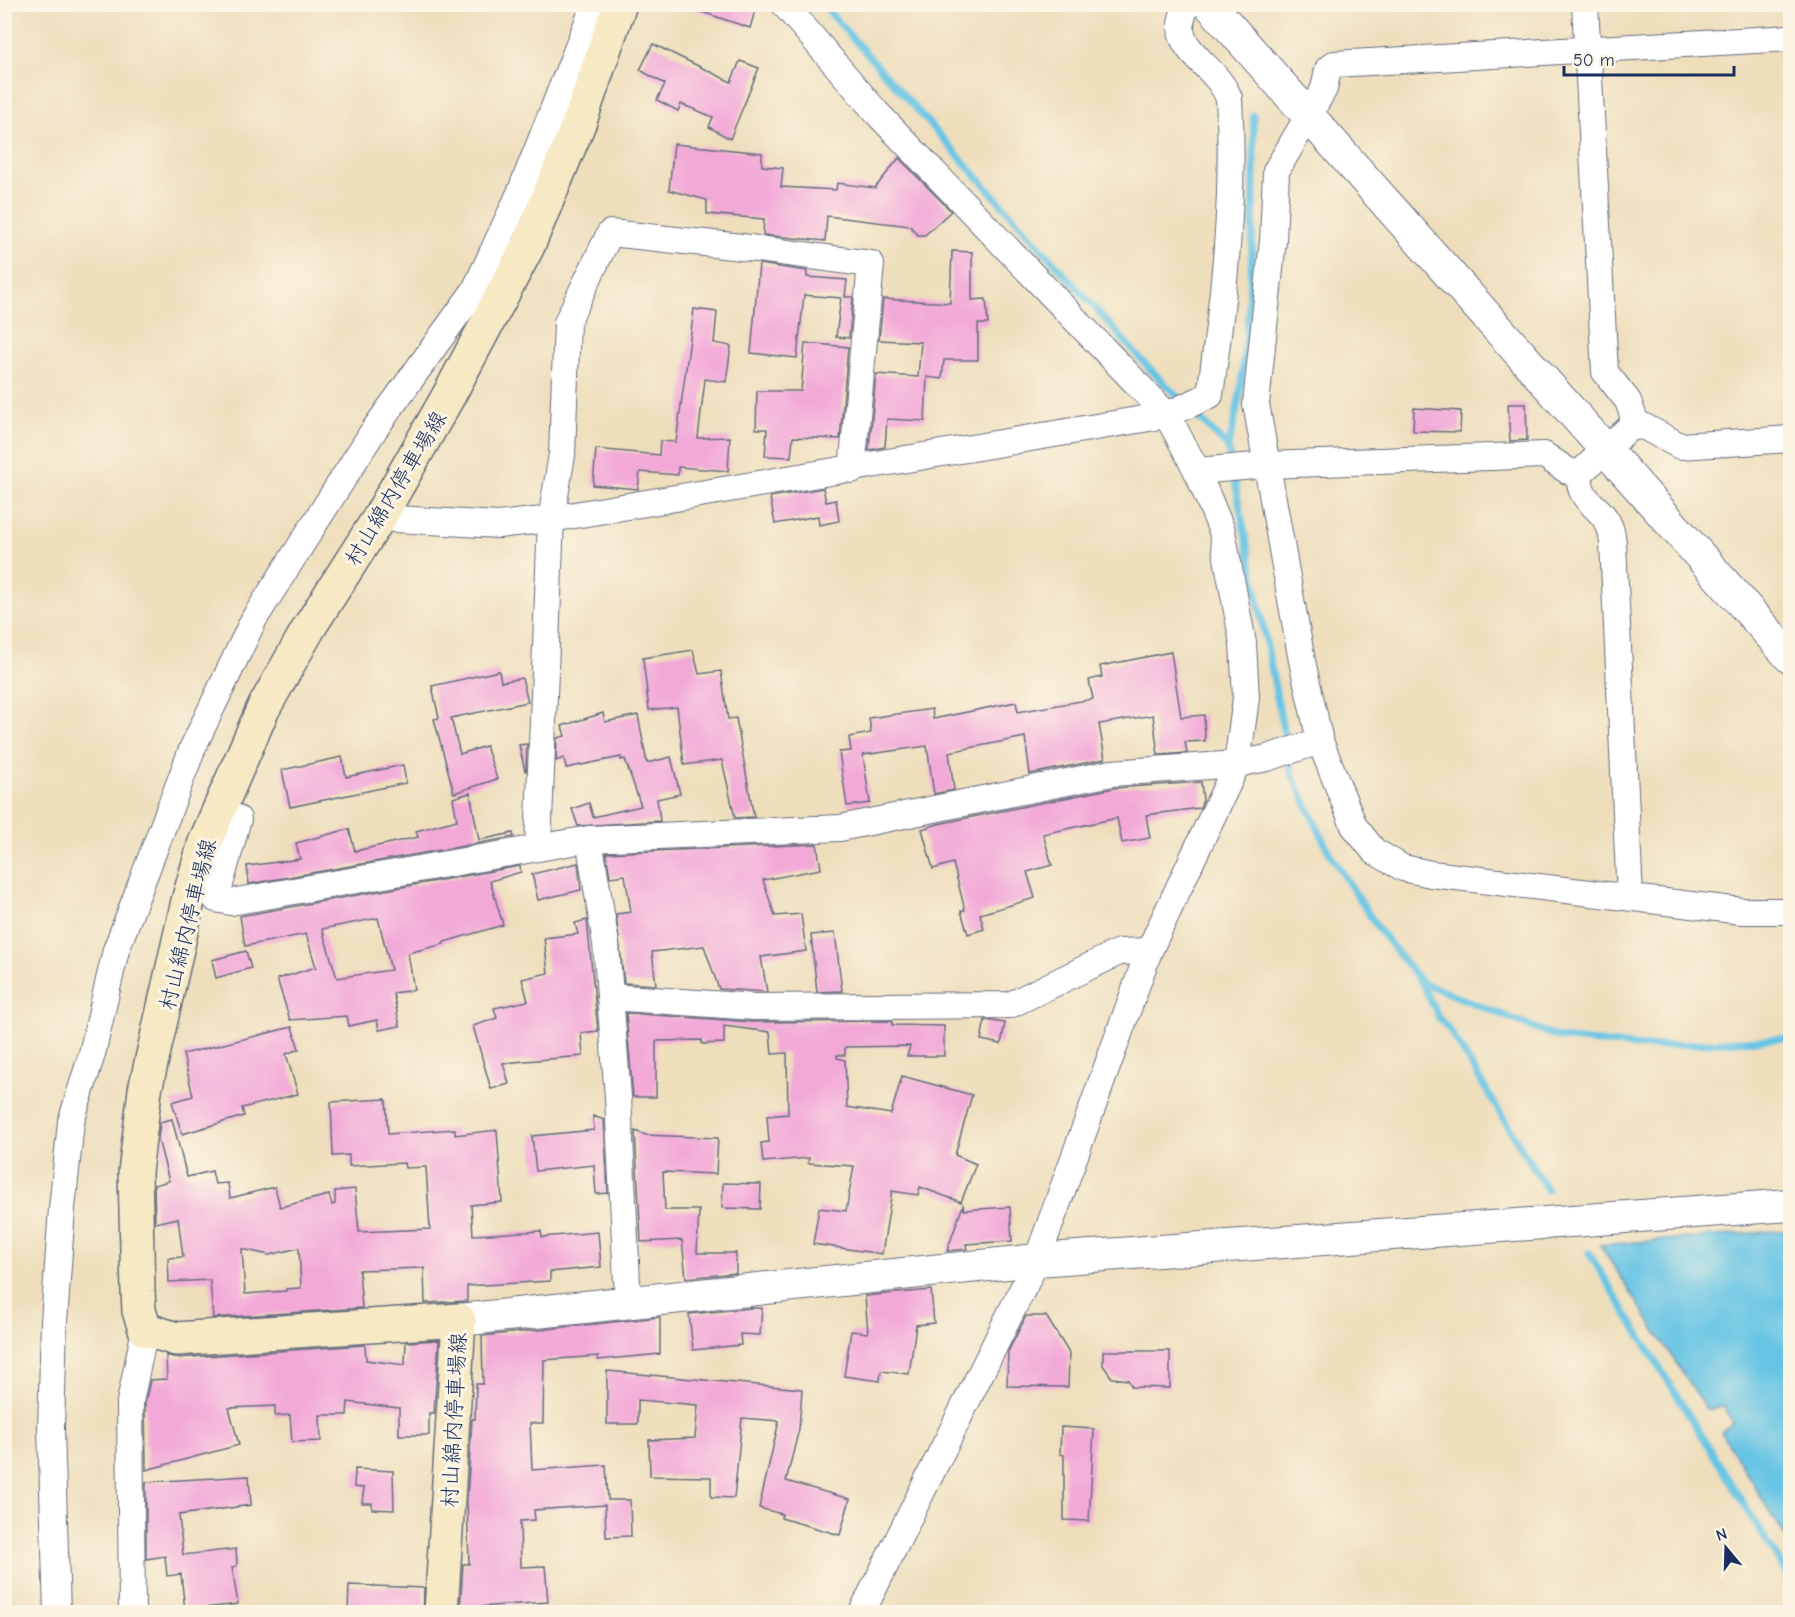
<svg xmlns="http://www.w3.org/2000/svg" width="1795" height="1617" font-family="'Comic Neue','Klee One',sans-serif">
<rect width="100%" height="100%" fill="#fcf5e5"/>
<filter id="ink" filterUnits="userSpaceOnUse"><feTurbulence type="fractalNoise" baseFrequency=".0167" numOctaves="2"/><feDisplacementMap in="SourceGraphic" scale="12" xChannelSelector="R" yChannelSelector="G"/><feConvolveMatrix kernelMatrix="1 2 1 2 8 2 1 2 1" color-interpolation-filters="sRGB"/></filter>
<filter id="wash" filterUnits="userSpaceOnUse"><feTurbulence type="fractalNoise" baseFrequency=".008" numOctaves="4" result="noise"/><feDisplacementMap in="SourceGraphic" scale="24" xChannelSelector="R" yChannelSelector="G"/><feGaussianBlur stdDeviation="1.35" result="paint"/><feColorMatrix in="noise" values="0 0 0 0 0 0 0 0 0 0 0 0 0 0 0 0 0 1.4 0 .05"/><feComposite in="paint" operator="in"/></filter>
<g filter="url(#wash)">
<rect width="100%" height="100%" fill="#eedebc"/>
<polygon fill="#66c4e4" stroke="#407aa1" stroke-width="1.5" points="1790,1230 1790,1544 1721,1432 1733,1422 1723,1406 1716,1409 1706,1409 1600,1245"/>
<g fill="none" stroke-linecap="round" stroke-linejoin="round">
<g stroke="#66c4e4" stroke-width="7">
<polyline points="822,4 1147,366 1228,447"/>
<polyline points="1252,4 1252,5"/>
<path d="M 1253,115 C 1256,184 1253,248 1248,316 C 1244,363 1241,402 1228,447 L 1292,774 L 1329,852 L 1379,930 L 1421,982 L 1439,1018 L 1451,1032 L 1547,1190"/>
<polyline points="1421,982 1560,1038 1643,1047 1790,1038"/>
<polyline points="1589,1253 1790,1579"/>
</g>
</g>
<g id="blocks">
<g fill="#f2a9d8" fill-rule="evenodd">
<polygon points="691,4 757,4 750,28 690,8"/>
<polygon points="653,44 731,82 740,61 759,68 730,139 709,127 713,117 681,104 678,111 657,100 665,84 640,70"/>
<polygon points="674,144 762,153 762,166 783,168 781,187 836,190 837,183 875,188 899,158 951,211 925,235 918,235 910,226 827,216 825,241 763,235 764,219 707,214 707,200 669,190"/>
<polygon points="952,251 972,252 972,300 986,299 988,324 978,324 978,360 944,360 942,379 927,377 925,421 887,419 885,447 869,450 876,374 918,377 921,342 879,340 883,299 950,303"/>
<polygon points="759,264 807,271 807,277 847,280 845,297 853,297 849,338 836,337 841,298 804,295 797,358 751,353"/>
<polygon points="694,309 717,312 714,343 731,346 726,382 705,379 698,438 730,437 728,471 678,467 678,475 640,472 638,489 593,485 596,449 659,455 660,441 676,442"/>
<polygon points="805,343 848,347 840,439 793,437 791,457 765,456 767,429 756,429 757,391 801,391"/>
<polygon points="1508,404 1526,404 1527,440 1510,441"/>
<polygon points="1414,408 1461,411 1460,432 1413,431"/>
<polygon points="823,488 826,502 836,500 839,521 819,525 818,516 775,524 770,497"/>
<polygon points="693,650 699,674 721,671 728,719 736,718 754,817 735,818 722,760 684,765 677,707 649,710 643,658"/>
<polygon points="1171,652 1181,717 1204,715 1205,741 1185,742 1187,753 1158,755 1153,715 1099,724 1105,759 1030,774 1025,737 949,752 954,790 934,794 927,746 863,755 870,803 847,806 839,752 851,751 849,737 871,733 869,718 932,709 933,719 1016,702 1018,712 1093,699 1089,680 1102,677 1100,666"/>
<polygon points="499,671 501,682 522,678 528,702 451,718 460,754 486,746 497,779 454,793 434,719 439,718 432,686"/>
<polygon points="603,713 605,722 638,715 647,763 671,757 680,794 657,799 660,821 578,826 572,809 589,803 593,817 641,806 625,759 621,760 621,757 566,768 564,758 556,761 557,738 565,736 562,726"/>
<polygon points="527,744 526,771 525,771 519,745"/>
<polygon points="342,757 346,777 403,765 406,783 290,807 282,770"/>
<polygon points="1201,782 1203,800 1200,808 1146,815 1150,838 1122,843 1117,818 1043,834 1052,865 1027,872 1035,898 980,914 984,929 968,934 961,911 965,910 953,863 933,869 922,829 938,824 1114,788"/>
<polygon points="470,793 479,840 513,833 514,837 249,884 247,866 300,859 296,843 349,829 355,851 418,837 416,831 457,820 453,798"/>
<polygon points="817,844 821,869 763,880 775,916 801,914 806,951 761,957 767,992 719,989 704,946 652,952 656,985 624,983 616,914 631,912 625,875 610,877 606,853"/>
<polygon points="578,863 581,890 538,900 532,874"/>
<path d="M 520,866 L 521,872 L 490,881 L 503,925 L 444,942 L 444,944 L 408,953 L 414,990 L 393,993 L 400,1026 L 379,1030 L 377,1020 L 349,1026 L 347,1016 L 290,1020 L 277,979 L 316,967 L 306,934 L 245,946 L 240,916 ZM 378,918 L 391,970 L 337,978 L 322,929 Z"/>
<polygon points="587,920 598,1031 581,1033 583,1056 503,1063 509,1084 491,1089 473,1026 497,1018 494,1008 528,1001 522,979 548,973 544,938 578,934 575,923"/>
<polygon points="835,933 842,991 817,992 811,935"/>
<polygon points="246,951 251,968 216,978 212,960"/>
<polygon points="626,1013 754,1022 892,1021 892,1025 944,1026 944,1056 907,1056 910,1046 845,1047 845,1055 837,1055 837,1058 845,1060 847,1107 891,1114 902,1076 972,1095 955,1155 976,1164 961,1202 920,1187 918,1195 892,1191 882,1254 813,1244 819,1208 846,1211 854,1166 808,1163 809,1158 763,1162 761,1143 769,1142 767,1116 788,1114 787,1053 772,1054 770,1032 724,1026 724,1043 702,1044 702,1040 656,1041 656,1097 633,1097"/>
<polygon points="985,1020 1005,1023 1001,1044 981,1040"/>
<polygon points="292,1027 299,1049 286,1054 298,1094 242,1108 244,1116 182,1134 172,1102 193,1096 183,1054"/>
<path d="M 386,1099 L 388,1134 L 455,1129 L 455,1135 L 497,1130 L 502,1202 L 471,1205 L 473,1235 L 541,1231 L 542,1237 L 598,1232 L 601,1267 L 550,1272 L 550,1281 L 467,1286 L 467,1301 L 425,1303 L 424,1268 L 359,1270 L 362,1308 L 213,1318 L 210,1280 L 169,1282 L 168,1258 L 183,1257 L 178,1218 L 155,1223 L 154,1185 L 169,1181 L 158,1139 L 160,1122 L 172,1119 L 187,1177 L 212,1171 L 215,1184 L 228,1183 L 230,1198 L 275,1187 L 280,1207 L 329,1195 L 332,1205 L 335,1204 L 335,1191 L 355,1189 L 359,1232 L 430,1229 L 426,1167 L 405,1168 L 404,1163 L 349,1166 L 349,1155 L 333,1156 L 331,1102 ZM 299,1248 L 301,1288 L 286,1289 L 286,1291 L 245,1294 L 242,1249 L 269,1255 Z"/>
<polygon points="593,1116 604,1120 608,1193 596,1194 594,1165 536,1171 532,1136 594,1130"/>
<polygon points="635,1131 646,1135 718,1138 716,1174 663,1172 665,1210 699,1210 697,1253 736,1253 736,1273 686,1278 682,1240 641,1242"/>
<polygon points="723,1183 761,1184 760,1209 722,1208"/>
<polygon points="963,1205 964,1210 1010,1207 1012,1241 966,1244 967,1249 947,1251"/>
<polygon points="931,1290 934,1323 916,1325 909,1374 881,1371 880,1381 844,1376 851,1331 868,1333 865,1296"/>
<polygon points="752,1308 762,1308 760,1335 740,1334 741,1345 693,1350 689,1314"/>
<polygon points="1026,1316 1046,1316 1069,1353 1068,1387 1007,1386 1008,1352"/>
<polygon points="660,1317 660,1354 598,1360 598,1356 544,1360 543,1423 530,1423 532,1470 606,1465 608,1500 630,1500 631,1536 606,1537 605,1505 534,1510 535,1520 520,1521 521,1567 545,1566 548,1602 478,1607 477,1612 460,1612 463,1564 469,1564 467,1500 472,1419 475,1419 476,1384 483,1384 482,1336"/>
<polygon points="439,1340 434,1413 429,1413 429,1435 399,1435 399,1408 348,1402 347,1415 320,1415 321,1441 292,1442 290,1415 275,1416 275,1406 229,1408 239,1445 146,1470 145,1403 150,1380 167,1379 166,1355 177,1358 365,1345 366,1360 405,1365 406,1342"/>
<polygon points="1103,1351 1170,1351 1170,1388 1132,1387 1128,1380 1112,1378 1103,1365"/>
<polygon points="607,1371 802,1389 799,1429 786,1481 850,1499 840,1535 781,1518 782,1514 759,1508 779,1421 742,1418 734,1498 711,1497 711,1477 650,1476 649,1440 695,1438 698,1405 638,1400 638,1424 607,1424"/>
<polygon points="1061,1427 1094,1429 1089,1521 1064,1520 1064,1455 1060,1454"/>
<polygon points="355,1469 393,1471 394,1510 372,1509 372,1503 362,1503 364,1488 354,1487"/>
<polygon points="249,1476 251,1505 179,1515 183,1555 236,1549 237,1566 232,1567 238,1604 185,1610 181,1574 167,1576 165,1556 146,1559 146,1482"/>
<polygon points="349,1585 424,1588 423,1612 348,1612"/>
</g>
</g>
</g>
<g filter="url(#ink)">
<use href="#blocks" fill-opacity="0" stroke="#656c7f" stroke-width="1.5"/>
<g fill="none" stroke-linecap="round" stroke-linejoin="round">
<defs>
<g id="minor">
<polyline points="784,4 877,113 1167,415"/>
<path d="M 1188,4 C 1162,48 1214,60 1229,98 C 1235,198 1224,295 1210,395 L 1167,415 L 1197,471 L 1222,531 L 1243,643 L 1246,698 L 1237,764 L 1267,758 L 1320,741"/>
<polyline points="1585,4 1605,372 1628,401 1637,426"/>
<polyline points="1790,38 1334,64 1328,69 1324,89 1276,171 1273,240 1256,404 1302,661 1320,741 1354,826 1374,851 1403,868 1431,874 1742,911 1790,911"/>
<polyline points="1197,471 1266,465 1544,455 1568,471 1580,473 1629,428 1643,426 1680,446 1790,439"/>
<path d="M 1580,473 C 1577,504 1602,504 1610,528 C 1612,532 1612,538 1613,543 L 1630,897"/>
<polyline points="379,518 498,525 551,519 1167,415"/>
<polyline points="220,808 238,819 216,899 231,902 589,839 840,828 1112,773 1237,764 1149,951 1037,1260 862,1612"/>
<polyline points="589,839 606,944 618,1097 628,1303"/>
<polyline points="538,846 551,519 562,455 567,322 610,233 742,247 871,264 852,470"/>
<polyline points="610,997 755,1007 1010,1005 1119,952 1149,951"/>
<polyline points="57,1612 51,1429 54,1322 62,1208 71,1122 92,1054 116,950 193,747 254,619 374,430 475,290 520,193 595,4"/>
<polyline points="132,1612 130,1402 145,1329"/>
</g>
<g id="tertiary">
<polyline points="1209,4 1790,657"/>
<polyline points="459,1320 1037,1260 1790,1205"/>
</g>
<polyline id="secondary" points="441,1612 459,1320 176,1339 145,1329 139,1311 138,1291 135,1172 145,1090 188,901 205,842 263,709 310,626 379,518 449,395 528,246 580,121 620,4"/>
</defs>
<use href="#minor" stroke="#656c7f" stroke-width="28"/>
<use href="#tertiary" stroke="#656c7f" stroke-width="34"/>
<use href="#secondary" stroke="#656c7f" stroke-width="36"/>
<use href="#minor" stroke="#fff" stroke-width="26"/>
<use href="#tertiary" stroke="#fff" stroke-width="32"/>
<use href="#secondary" stroke="#f6e9c3" stroke-width="33"/>
</g>
</g>
<g text-anchor="middle" stroke-width="6" stroke-linejoin="round" paint-order="stroke">
<g font-size="22" fill="#1b2f5e" stroke="#fcf5e5">
<text transform="translate(395 488) rotate(-59)" y="8">村山綿内停車場線</text>
<text transform="translate(187 924) rotate(-76)" y="8">村山綿内停車場線</text>
<text transform="translate(453 1420) rotate(-87)" y="8">村山綿内停車場線</text>
</g>
</g>
<rect width="1795" height="1617" fill="none" stroke="#fcf5e5" stroke-width="24"/>
<g transform="translate(1726 1548) rotate(341)" stroke="#fcf5e5" stroke-width="4.5" paint-order="stroke">
<path d="M0-4.5L10 22L0 15L-10 22Z" fill="#1b2f5e"/>
<text y="-9" font-size="16" font-weight="bold" text-anchor="middle" fill="#1b2f5e">N</text>
</g>
<path d="M1564 66v9h170v-9" fill="none" stroke="#1b2f5e" stroke-width="3"/>
<text x="1573" y="66" font-size="18" fill="#1b2f5e" stroke="#fcf5e5" stroke-width="4.5" paint-order="stroke">50 m</text>
</svg>
